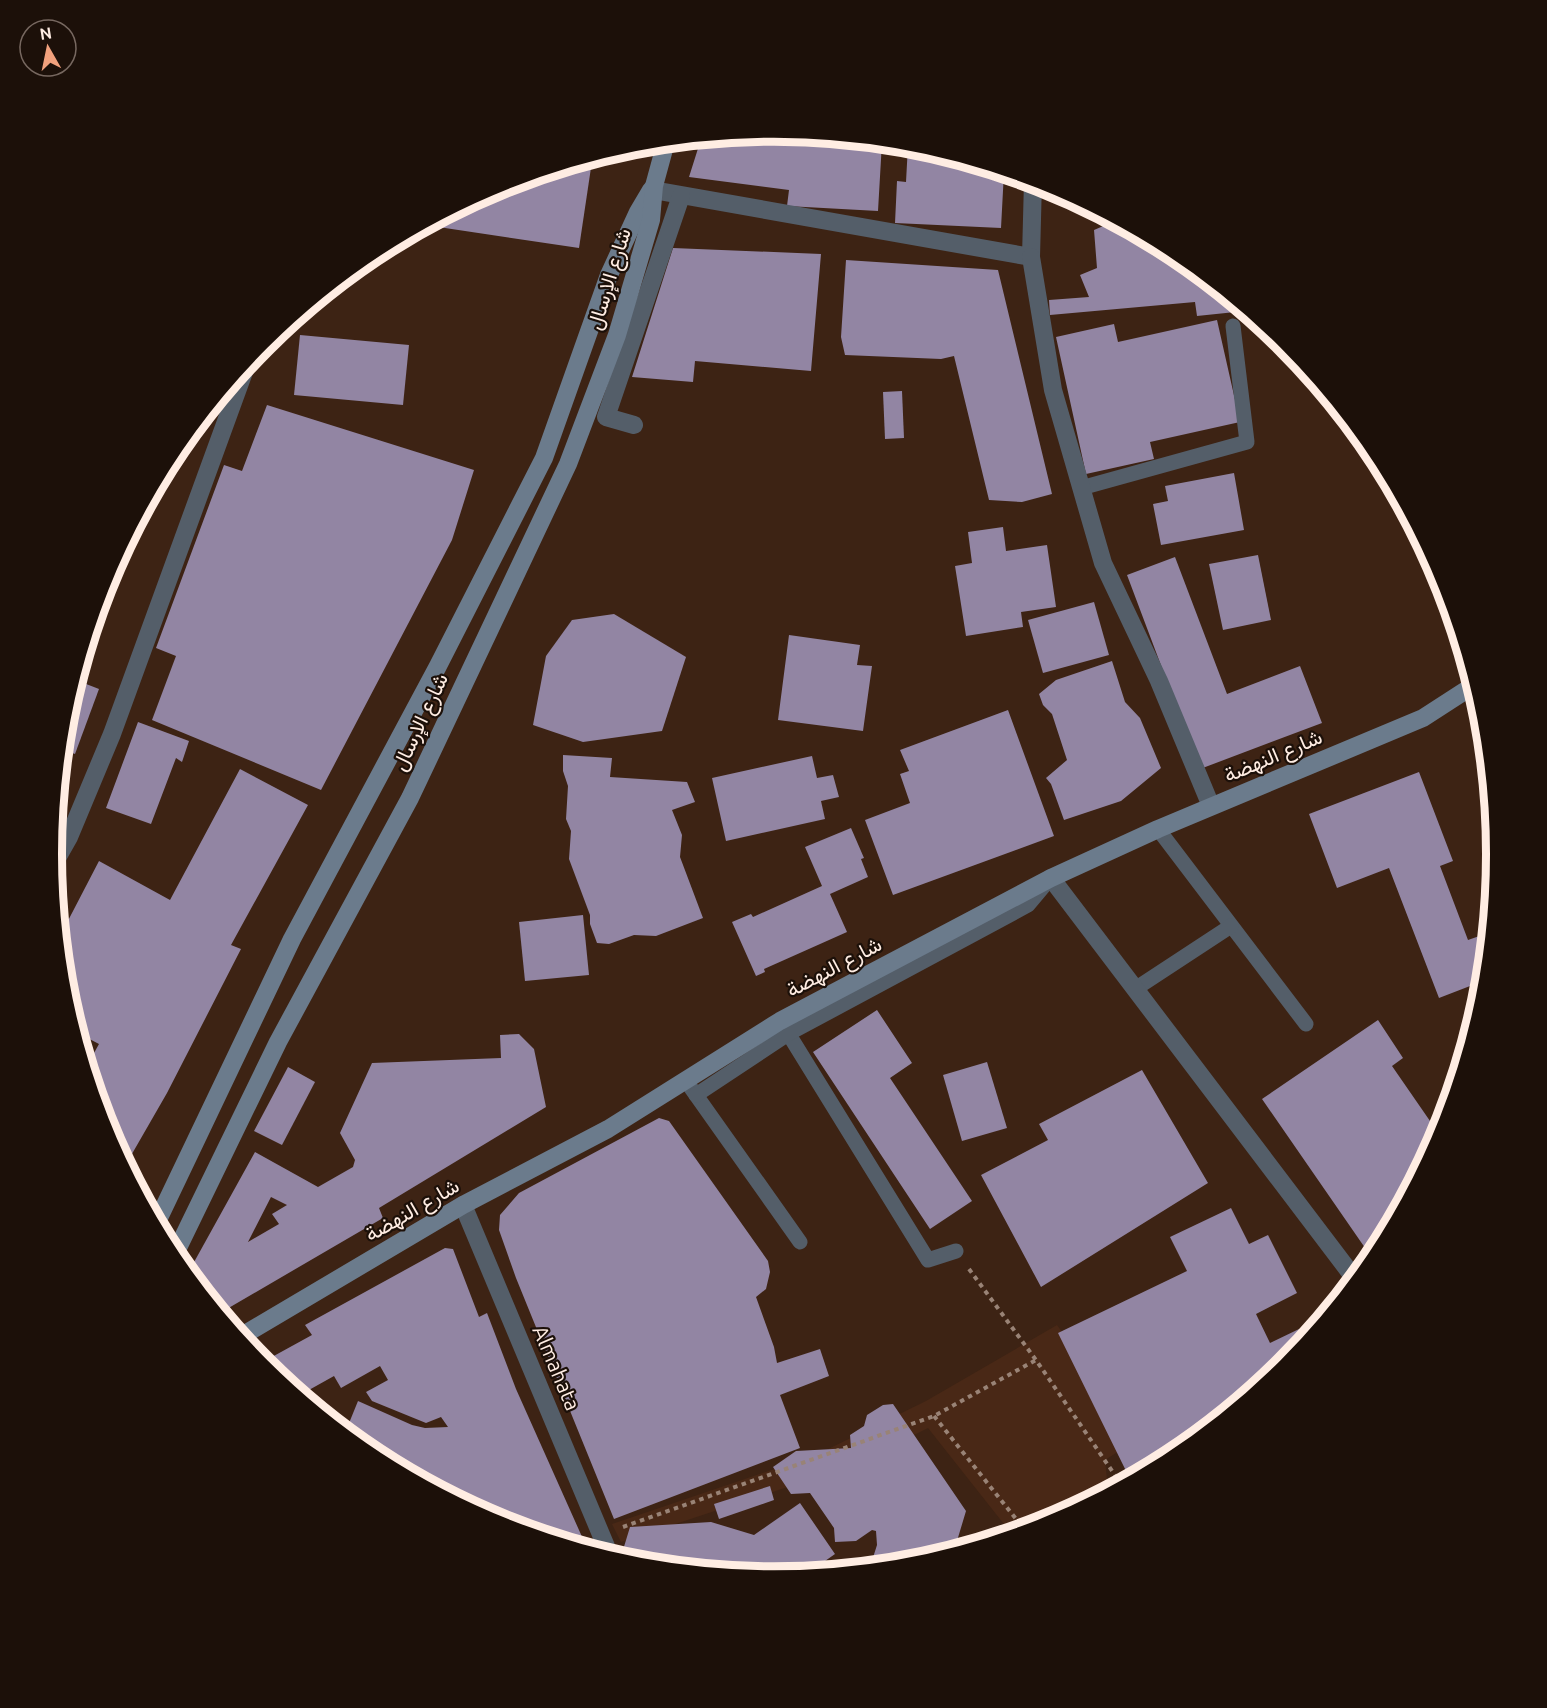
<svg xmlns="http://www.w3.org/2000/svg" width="1547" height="1708" font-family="Ubuntu,Vazirmatn,sans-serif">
<rect width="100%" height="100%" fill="#3d2314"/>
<polygon fill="#492816" points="1057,1325 1138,1439 1105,1460 1108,1490 1050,1522 1011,1533 928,1428 854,1465 621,1542 612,1524 816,1455 926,1401"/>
<g fill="#9285a3" fill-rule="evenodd">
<polygon points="774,132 882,142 878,211 787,206 789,190 689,177 701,139"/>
<polygon points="908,145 1004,172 1001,228 895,223 897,181 906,182"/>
<polygon points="586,160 592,161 579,248 425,225 497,186"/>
<polygon points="1050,186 1050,187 1070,197 1053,201"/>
<polygon points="1115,221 1175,253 1217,288 1219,301 1232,300 1245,311 1197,316 1195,302 1050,315 1049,300 1089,297 1080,275 1097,268 1094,230"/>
<polygon points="673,248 821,254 811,371 695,361 693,382 632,377"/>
<polygon points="846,260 998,270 1052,494 1022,502 989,500 954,356 941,359 845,355 841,337"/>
<polygon points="1217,320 1240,422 1150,442 1154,459 1086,474 1056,337 1114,324 1118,342"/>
<polygon points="300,335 409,345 403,405 294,395"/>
<polygon points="902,391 904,438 885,439 883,392"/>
<polygon points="267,405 474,470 452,540 321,790 152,720 176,656 156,648 224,465 242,471"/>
<polygon points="1234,473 1244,530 1161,545 1153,504 1168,501 1165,486"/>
<polygon points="1003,527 1006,551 1047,545 1056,607 1021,612 1023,627 966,636 955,566 972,563 968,532"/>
<polygon points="1258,555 1271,620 1223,630 1209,564"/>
<polygon points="1175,557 1227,694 1300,666 1322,723 1200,769 1127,575"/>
<polygon points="1094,602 1109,655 1043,673 1028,620"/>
<polygon points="614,614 686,657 662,731 583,742 533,725 546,656 572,620"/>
<polygon points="789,635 860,645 857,665 872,666 863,731 778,720"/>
<polygon points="1112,661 1125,702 1140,718 1161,768 1121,801 1064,820 1051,784 1046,778 1067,760 1052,714 1043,705 1039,694 1056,680"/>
<polygon points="81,682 99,689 75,754 61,749 65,713 74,683"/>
<polygon points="1008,710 1054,836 893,895 865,820 910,803 900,774 909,771 900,750"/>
<polygon points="138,722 189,741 182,762 176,758 151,824 106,808"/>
<polygon points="563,755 612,758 610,777 687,782 695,802 672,810 682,835 680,857 703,918 656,936 634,935 609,944 597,943 590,924 590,915 569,859 571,831 566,819 568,786 563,771"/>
<polygon points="812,756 817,778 833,775 839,797 821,801 825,819 726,841 712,778"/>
<polygon points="240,769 308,805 231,945 241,949 167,1093 125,1166 106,1130 85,1060 89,1062 99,1044 76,1032 65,995 59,938 99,861 170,900"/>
<polygon points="1419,772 1453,861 1440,866 1468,940 1488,933 1483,981 1439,998 1389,868 1337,888 1309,814"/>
<polygon points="851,828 864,858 861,859 868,877 830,894 847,932 764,969 765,972 756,976 732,922 751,914 753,917 822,886 805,847"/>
<polygon points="583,915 589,975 525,981 519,922"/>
<polygon points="877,1010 912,1063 890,1078 972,1201 930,1229 813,1052"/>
<polygon points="1378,1020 1403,1058 1392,1066 1439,1134 1372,1258 1262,1099"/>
<path d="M 519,1034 L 534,1049 L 546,1107 L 379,1208 L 383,1218 L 220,1313 L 188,1273 L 255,1152 L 318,1187 L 353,1167 L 355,1160 L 340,1133 L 372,1063 L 501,1058 L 500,1035 ZM 271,1197 L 287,1205 L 272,1214 L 279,1224 L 248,1242 Z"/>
<polygon points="987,1062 1007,1128 962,1141 943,1075"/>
<polygon points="288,1067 315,1082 282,1145 254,1131"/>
<polygon points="1142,1070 1208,1183 1041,1287 981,1175 1048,1140 1039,1124"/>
<polygon points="659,1118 669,1121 768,1261 770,1272 766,1289 756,1297 774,1347 777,1363 820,1349 829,1376 780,1395 800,1448 614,1519 516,1278 499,1230 500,1215 519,1193"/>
<polygon points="1231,1208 1249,1244 1268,1235 1297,1293 1256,1314 1270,1343 1324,1317 1284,1365 1175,1455 1130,1479 1058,1333 1187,1271 1170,1237"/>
<polygon points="445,1248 453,1249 479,1317 487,1313 516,1389 583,1539 575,1545 497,1521 372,1455 345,1433 358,1401 412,1425 425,1428 448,1427 441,1417 426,1423 372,1401 366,1392 388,1380 380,1366 341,1388 334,1376 300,1395 261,1363 312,1335 305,1325"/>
<polygon points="893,1404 966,1511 954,1551 914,1563 870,1567 877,1545 876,1531 872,1530 856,1541 835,1542 834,1528 810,1493 791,1494 773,1467 796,1451 851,1448 850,1435 864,1426 867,1415 883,1405"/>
<polygon points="770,1486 774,1500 719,1519 714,1504"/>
<polygon points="800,1503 835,1554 808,1573 773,1576 632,1563 623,1550 630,1527 711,1522 754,1535"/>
</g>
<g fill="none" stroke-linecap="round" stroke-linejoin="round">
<g stroke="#998376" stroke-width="4" stroke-dasharray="4.5 4.5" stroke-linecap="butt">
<polyline points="615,151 638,153"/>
<polyline points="969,1269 1036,1360 1121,1484"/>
<polyline points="934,1416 1024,1529"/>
<polyline points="623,1527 934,1416 1036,1360"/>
</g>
<g stroke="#545e69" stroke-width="15">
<polyline points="1081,488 1247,442 1233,326"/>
<polyline points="1158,829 1306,1024"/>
<polyline points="1135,989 1231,926"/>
<polyline points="783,1025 928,1260 956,1251"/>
<polyline points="691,1088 800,1242"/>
<polyline points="696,1095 788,1034 1028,905 1049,880"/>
</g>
<g stroke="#545e69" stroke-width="18">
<polyline points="653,190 1031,257 1033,181"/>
<polyline points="1031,257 1053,390 1103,563 1159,681 1211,806"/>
<polyline points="634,425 606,417 681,196"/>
<polyline points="52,867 69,837 112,734 248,361"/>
<polyline points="1051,878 1355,1279"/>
<polyline points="463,1205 610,1556"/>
</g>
<g stroke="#6b7b8c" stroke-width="18">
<polyline points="156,1224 292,939 438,666 544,458 609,275 638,212 651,190"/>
<polyline points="174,1256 278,1042 410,798 568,464 617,335 651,220 654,186 666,142"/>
<polyline points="240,1337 463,1205 608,1129 780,1021 1051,878 1158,829 1423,718 1474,685"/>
</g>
</g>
<g text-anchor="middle" stroke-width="4.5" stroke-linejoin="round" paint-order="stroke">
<g font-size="21" fill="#ffede3" stroke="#1c1009">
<text transform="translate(609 279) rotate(-73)" y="7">شارع الإرسال</text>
<text transform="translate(420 722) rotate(-65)" y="7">شارع الإرسال</text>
<text transform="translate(1273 756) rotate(-23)" y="7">شارع النهضة</text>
<text transform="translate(834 967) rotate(-28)" y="7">شارع النهضة</text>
<text transform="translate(412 1210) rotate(-30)" y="7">شارع النهضة</text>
<text transform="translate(556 1368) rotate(67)" y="7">Almahata</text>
</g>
</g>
<path d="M0 0H1547V1708H0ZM62 854a712 712 0 1 1 1424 0a712 712 0 1 1-1424 0Z" fill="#1c1009" fill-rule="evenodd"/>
<path fill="none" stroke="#ffede3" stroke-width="8" d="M62 854a712 712 0 1 1 1424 0a712 712 0 1 1-1424 0Z"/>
<g transform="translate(48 48) rotate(351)"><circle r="28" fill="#1c1009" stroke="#776860" stroke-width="1.5"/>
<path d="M0-4.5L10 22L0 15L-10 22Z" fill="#f1a17d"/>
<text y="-9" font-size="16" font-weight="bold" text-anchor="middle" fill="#ffede3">N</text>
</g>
</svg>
